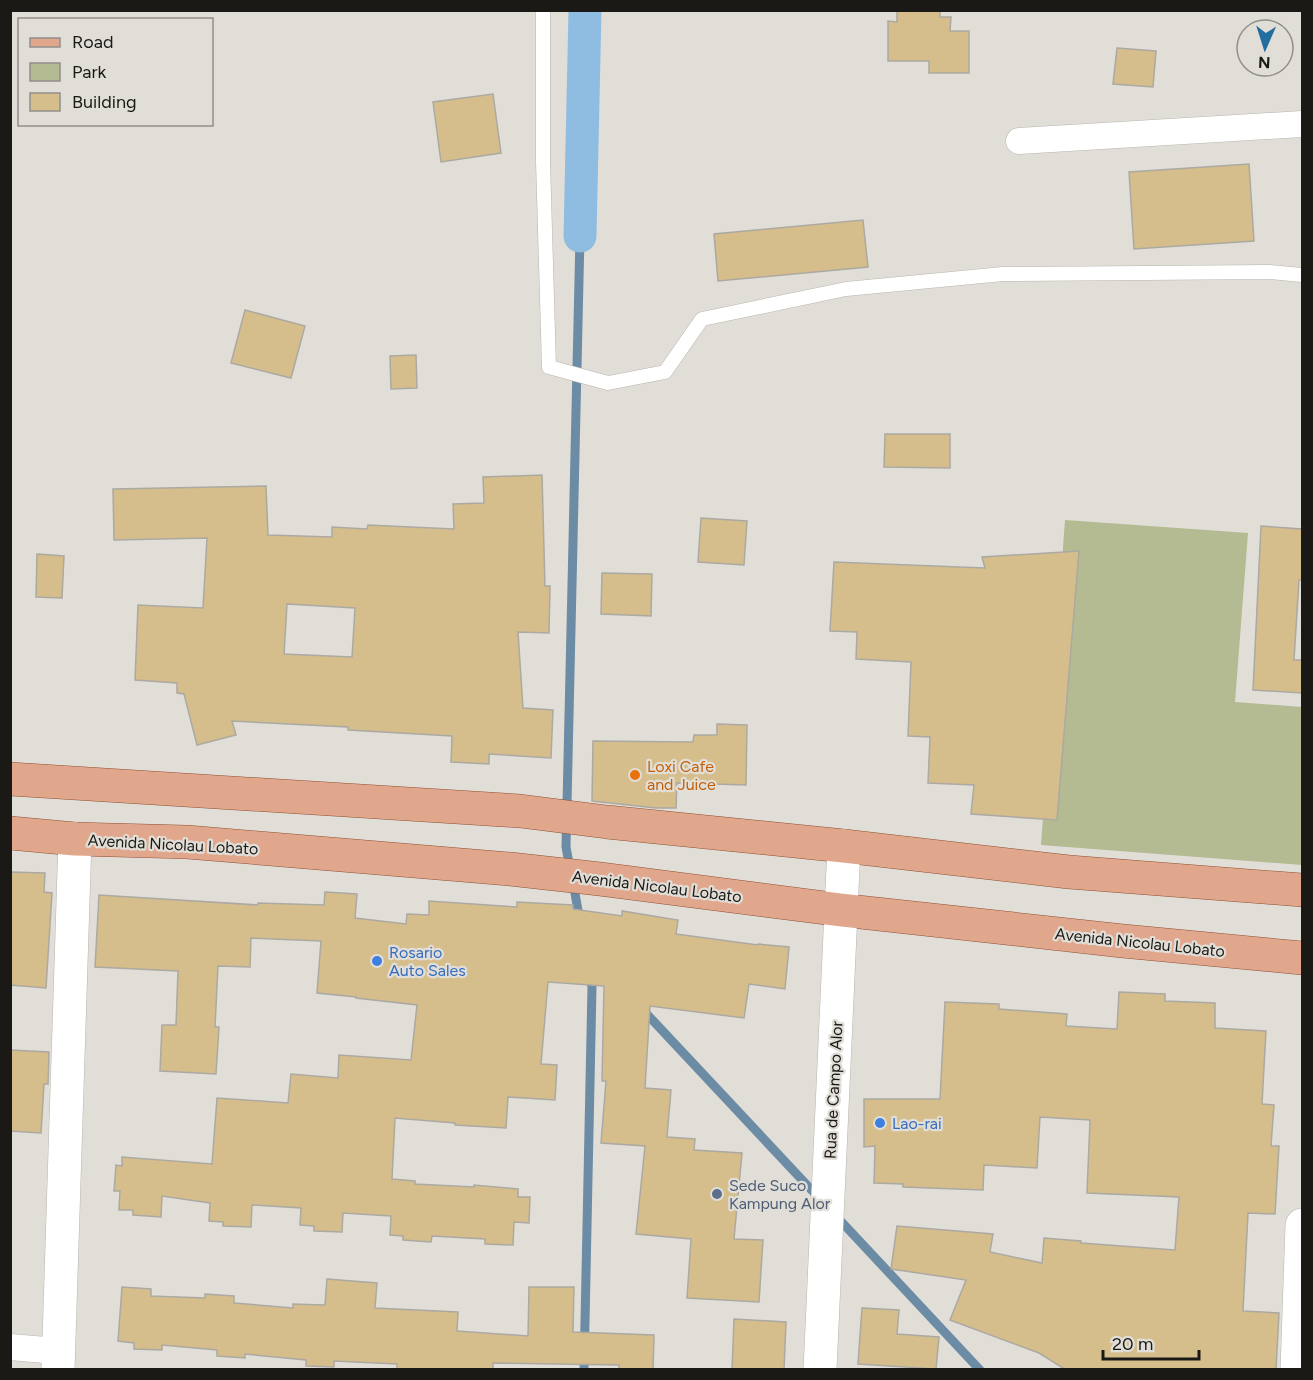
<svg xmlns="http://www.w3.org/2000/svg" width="1313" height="1380" font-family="Figtree,sans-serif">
<rect width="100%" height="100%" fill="#e1ded8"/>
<polygon fill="#b4ba92" points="1065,520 1248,533 1235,702 1302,707 1302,865 1041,845"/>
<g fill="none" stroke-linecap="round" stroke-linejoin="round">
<g stroke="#6c8ba4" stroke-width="9">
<polyline points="570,869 566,847 580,236"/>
<polyline points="573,882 580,922"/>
<polyline points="643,1010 820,1199"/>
<polyline points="836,1216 980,1370"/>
<polyline points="584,1370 592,987 589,974"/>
</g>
<polyline stroke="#8fbce1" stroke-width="33" points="580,236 585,10"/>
</g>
<g fill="#d5be8b" stroke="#aca9a3" stroke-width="1.5" fill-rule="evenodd">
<polygon points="897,10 940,10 940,17 951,17 950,31 969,31 969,73 929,73 929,61 888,61 888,21 897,22"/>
<polygon points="1117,48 1156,51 1153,87 1113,84"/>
<polygon points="493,94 501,153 441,162 433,102"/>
<polygon points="1249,164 1254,241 1134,249 1129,172"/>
<polygon points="863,220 868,267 718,281 714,234"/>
<polygon points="245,310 305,326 291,378 231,363"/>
<polygon points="416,355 417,388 391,389 390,356"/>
<polygon points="885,434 950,434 950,468 884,467"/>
<path d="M 542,475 L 545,586 L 550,586 L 549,633 L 518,632 L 523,708 L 553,710 L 551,758 L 489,754 L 489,764 L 451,762 L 452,736 L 348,730 L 348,727 L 232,721 L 236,735 L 197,745 L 184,694 L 177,693 L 177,683 L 135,680 L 138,605 L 203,608 L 207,538 L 114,540 L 113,489 L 266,486 L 268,535 L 332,537 L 332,527 L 367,529 L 368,525 L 454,529 L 453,504 L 484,503 L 483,477 ZM 287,604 L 355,608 L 352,657 L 284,654 Z"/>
<polygon points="701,518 747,521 744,565 698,562"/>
<polygon points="1261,526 1302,529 1302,580 1299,580 1294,660 1302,660 1302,693 1253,690"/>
<polygon points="1079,551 1057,820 971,814 974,785 928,783 930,737 908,736 911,662 856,659 857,632 830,631 834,562 985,568 982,557"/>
<polygon points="37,554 64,556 62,598 36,597"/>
<polygon points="602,573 652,574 651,616 601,614"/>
<polygon points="717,724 747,725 746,785 677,783 676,808 656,808 592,801 593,741 693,742 694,735 717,735"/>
<polygon points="10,872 45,873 44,892 52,893 46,988 10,985"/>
<polygon points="325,892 357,894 355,918 406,924 407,914 429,915 429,901 517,907 517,902 573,905 573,909 622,916 622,911 678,920 676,934 758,945 758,944 789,947 785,989 749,984 744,1018 650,1006 645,1088 671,1090 667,1137 695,1139 694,1150 742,1153 734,1239 763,1240 759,1302 687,1298 691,1239 636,1234 645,1146 601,1143 606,1081 602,1081 604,986 548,982 541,1064 557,1065 555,1100 508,1097 506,1128 455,1125 455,1123 395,1118 392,1179 415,1181 415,1184 474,1187 474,1185 518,1189 518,1197 530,1197 529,1223 514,1222 513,1245 485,1244 485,1239 432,1236 431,1242 403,1240 403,1236 390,1235 391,1216 343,1213 342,1232 314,1231 314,1226 300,1225 301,1208 252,1205 251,1227 223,1226 223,1222 209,1221 210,1203 162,1196 161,1217 133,1215 133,1210 119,1210 120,1191 114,1191 116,1165 122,1166 122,1157 212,1164 217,1098 288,1103 291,1074 338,1078 339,1055 411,1060 417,1005 356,998 356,997 317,993 321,941 251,938 250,967 218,966 215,1027 219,1027 216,1074 160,1071 162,1025 176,1025 178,971 95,967 99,895 258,905 258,903 324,905"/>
<polygon points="1119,992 1165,994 1165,1001 1215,1003 1215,1028 1266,1031 1262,1104 1274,1105 1271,1146 1279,1146 1275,1214 1248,1213 1243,1311 1279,1313 1276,1370 1066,1370 1039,1353 950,1320 966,1280 891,1269 897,1226 993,1234 990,1252 1042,1263 1044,1238 1081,1241 1081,1243 1175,1250 1179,1197 1087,1193 1090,1120 1040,1117 1037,1168 984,1165 983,1190 903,1187 903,1184 874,1183 875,1146 864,1147 864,1099 940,1099 945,1002 999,1004 999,1009 1067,1014 1066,1026 1117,1029"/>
<polygon points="10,1050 49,1052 48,1084 44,1084 41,1133 10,1131"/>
<polygon points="327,1279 377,1283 375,1308 458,1312 457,1331 528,1336 529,1287 574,1287 573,1332 654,1335 653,1370 619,1370 619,1365 493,1363 493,1370 397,1370 397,1364 334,1361 334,1367 306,1366 306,1360 245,1354 245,1358 217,1356 217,1350 162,1345 162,1350 134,1349 134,1343 118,1341 122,1287 151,1289 151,1296 205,1298 205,1294 234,1296 234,1303 293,1308 293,1304 325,1305"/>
<polygon points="862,1308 899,1310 897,1334 939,1337 936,1369 858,1364"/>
<polygon points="734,1319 786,1322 784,1370 732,1370"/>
</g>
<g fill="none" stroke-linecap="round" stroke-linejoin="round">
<defs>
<polyline id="service" points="543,10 543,161 549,367 608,383 665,372 702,319 846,289 1003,274 1269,272 1302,275"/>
<g id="minor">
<polyline points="1019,141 1302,124"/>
<polyline points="10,1347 58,1351"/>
</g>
<g id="tertiary">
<polyline points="58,1370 75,839"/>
<polyline points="820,1370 844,846"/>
<polyline points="1297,1370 1302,1225"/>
</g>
<g id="primary">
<polyline points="10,779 520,811 607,822 844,846 1069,872 1302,890"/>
<polyline points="10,833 75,839 187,842 510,869 600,879 841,910 1123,941 1302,958"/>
</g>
</defs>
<use href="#service" stroke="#b8b5af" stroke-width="15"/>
<use href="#minor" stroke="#b8b5af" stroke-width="27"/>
<use href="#tertiary" stroke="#b8b5af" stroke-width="34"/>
<use href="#primary" stroke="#8e5032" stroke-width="34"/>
<use href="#service" stroke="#fff" stroke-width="14"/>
<use href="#minor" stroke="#fff" stroke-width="26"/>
<use href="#tertiary" stroke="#fff" stroke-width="33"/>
<use href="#primary" stroke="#e1a78d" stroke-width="33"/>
</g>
<circle fill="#e8710a" stroke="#e1ded8" stroke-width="2" cx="635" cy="775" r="6"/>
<g fill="#3f7fe0" stroke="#e1ded8" stroke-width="2">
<circle cx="377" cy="961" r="6"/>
<circle cx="880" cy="1123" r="6"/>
</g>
<circle fill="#5c6f8a" stroke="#e1ded8" stroke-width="2" cx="717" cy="1194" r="6"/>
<g text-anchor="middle" stroke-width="4.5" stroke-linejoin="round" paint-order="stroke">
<g font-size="16" fill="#c56008" stroke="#e1ded8" text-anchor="start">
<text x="647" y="772">Loxi Cafe<tspan x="647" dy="18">and Juice</tspan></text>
</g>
<g font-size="16" fill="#1a1916" stroke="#e1ded8">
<text transform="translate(173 844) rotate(3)" y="6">Avenida Nicolau Lobato</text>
<text transform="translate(657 886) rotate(7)" y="6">Avenida Nicolau Lobato</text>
<text transform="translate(1140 942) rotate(6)" y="6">Avenida Nicolau Lobato</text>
<text transform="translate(833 1090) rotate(-87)" y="6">Rua de Campo Alor</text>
</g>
<g font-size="16" fill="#366cbe" stroke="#e1ded8" text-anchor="start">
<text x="389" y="958">Rosario<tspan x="389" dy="18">Auto Sales</tspan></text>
<text x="892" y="1129">Lao-rai</text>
</g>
<g font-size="16" fill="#4e5e75" stroke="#e1ded8" text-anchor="start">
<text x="729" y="1191">Sede Suco<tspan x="729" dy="18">Kampung Alor</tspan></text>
</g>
</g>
<rect width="1313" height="1380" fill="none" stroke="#1a1916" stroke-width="24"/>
<rect x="18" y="18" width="195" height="108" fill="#e1ded8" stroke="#918f8a" stroke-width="1.5"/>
<rect x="30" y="38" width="30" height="9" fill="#e1a78d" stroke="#918f8a" stroke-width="1.5"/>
<text x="72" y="48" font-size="18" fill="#1a1916">Road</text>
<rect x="30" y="63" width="30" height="18" fill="#b4ba92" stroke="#918f8a" stroke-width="1.5"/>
<text x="72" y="78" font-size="18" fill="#1a1916">Park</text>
<rect x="30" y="93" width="30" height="18" fill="#d5be8b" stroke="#918f8a" stroke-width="1.5"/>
<text x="72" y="108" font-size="18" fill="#1a1916">Building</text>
<g transform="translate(1265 48) rotate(183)"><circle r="28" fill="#e1ded8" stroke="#918f8a" stroke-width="1.5"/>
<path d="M0-4.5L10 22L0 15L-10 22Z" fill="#226ea1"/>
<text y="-9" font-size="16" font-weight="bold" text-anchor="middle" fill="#1a1916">N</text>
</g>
<path d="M1103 1350v9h96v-9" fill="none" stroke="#1a1916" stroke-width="3"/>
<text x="1112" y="1350" font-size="18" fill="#1a1916" stroke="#e1ded8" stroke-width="4.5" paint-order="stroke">20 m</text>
</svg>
